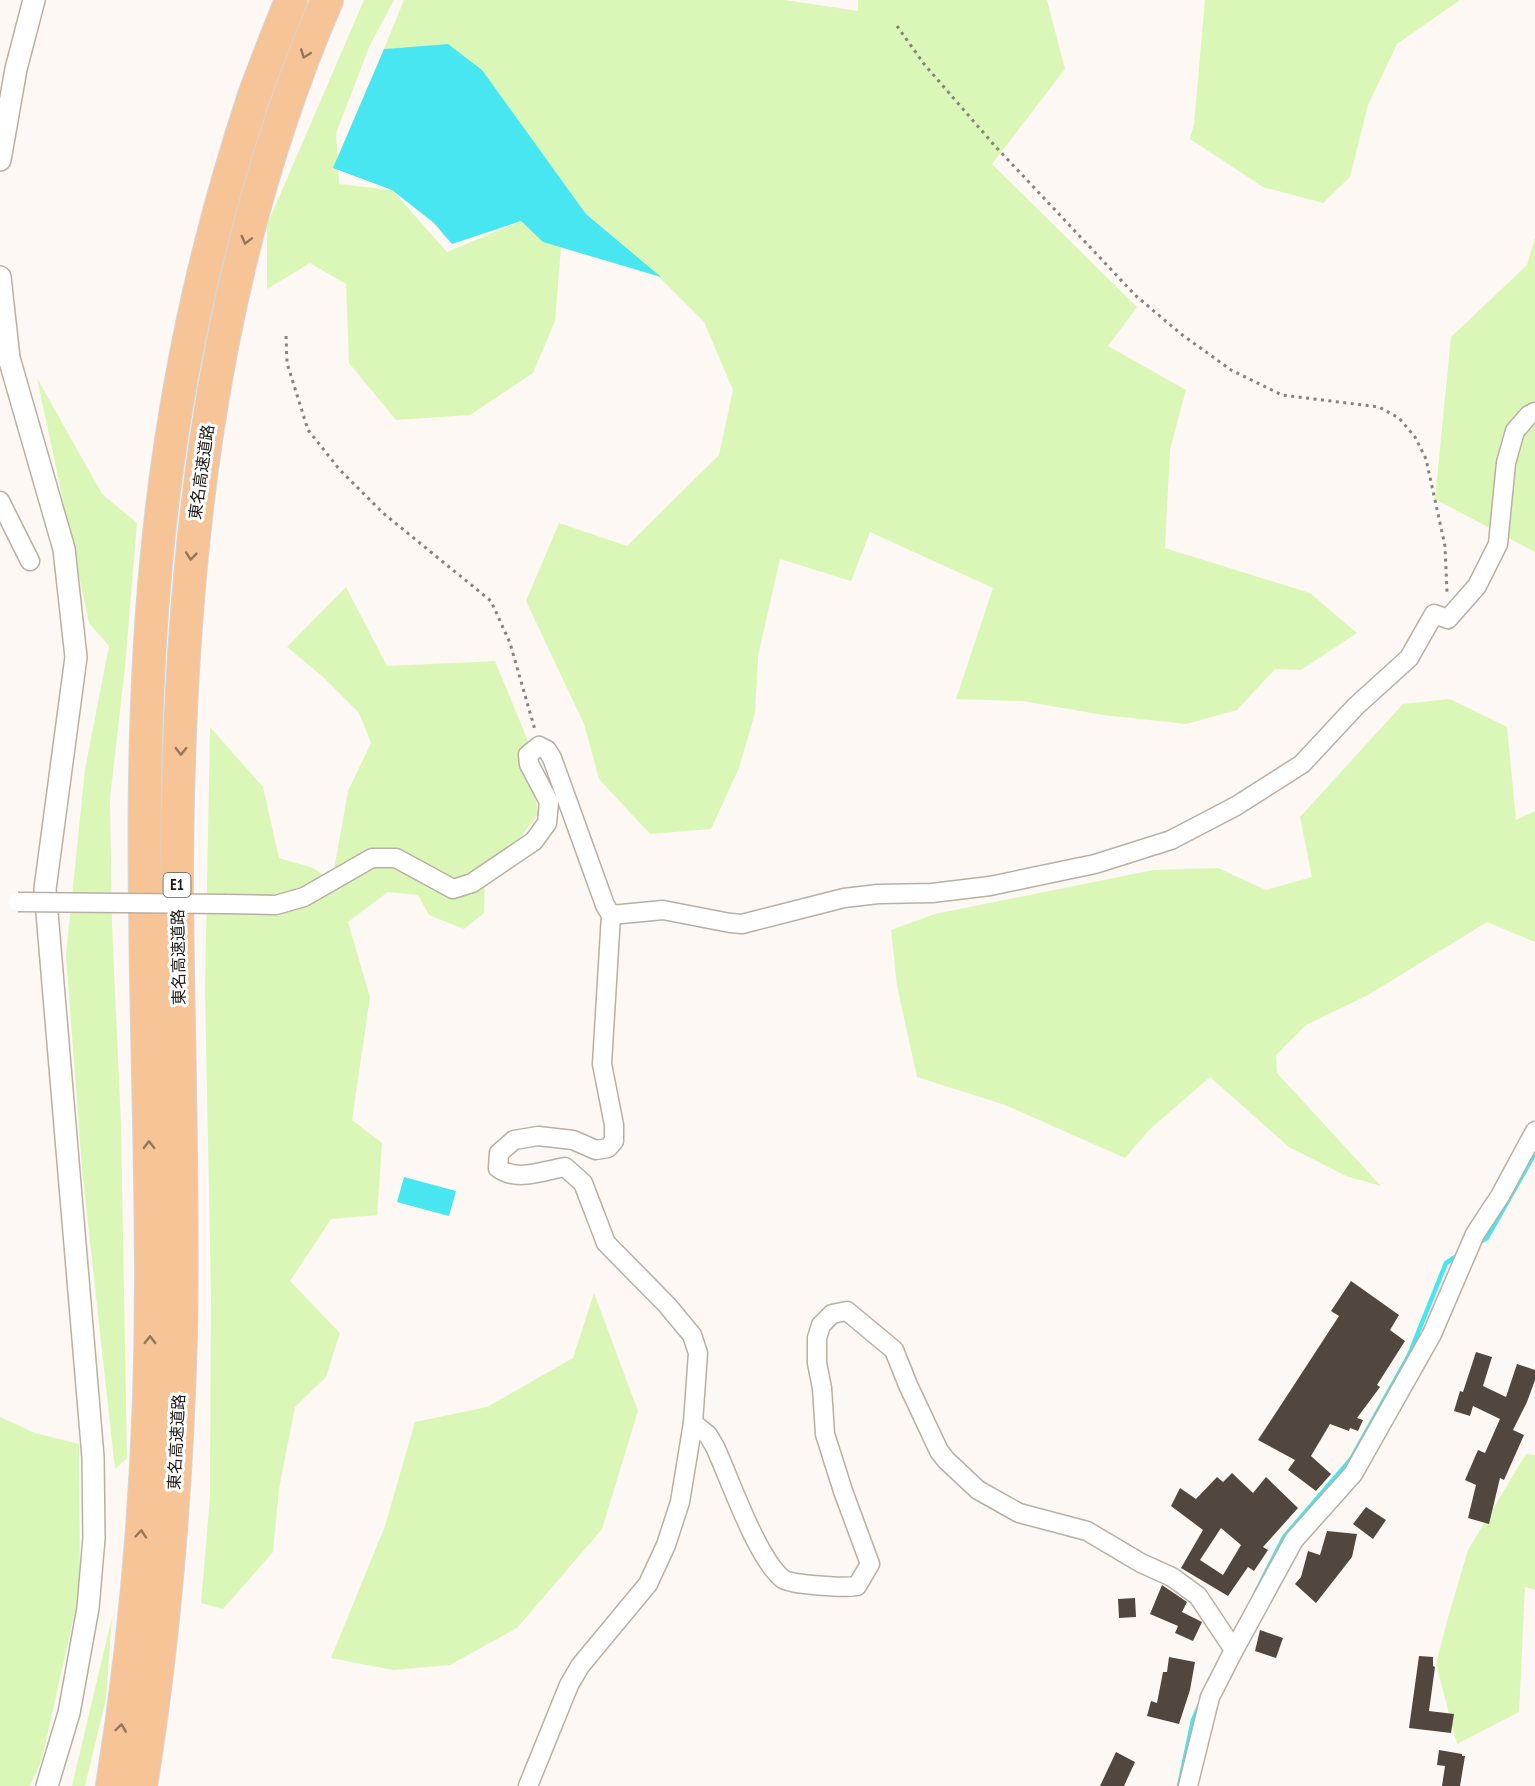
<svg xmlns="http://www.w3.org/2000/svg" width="1535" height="1786" font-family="'PT Sans Narrow','Noto Sans JP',sans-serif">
<rect width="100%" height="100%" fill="#fdf8f3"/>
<g fill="#daf7b7">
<polygon points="364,0 394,0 370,45 336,133 339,184 392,190 447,252 521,221 543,242 561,247 555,321 533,373 470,415 396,420 349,363 346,284 310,263 267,289 267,225"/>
<polygon points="404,0 785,0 858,11 858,0 1047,0 1065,69 992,164 1137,307 1108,346 1186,390 1170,449 1165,548 1310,593 1357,633 1301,670 1275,669 1237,710 1186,724 1103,715 1022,701 956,699 993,588 870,532 851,581 780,559 758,656 755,713 739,768 711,829 650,834 599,779 584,724 526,601 559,523 627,546 719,455 733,390 704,322 652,270 586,214 488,79 448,44 384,49"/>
<polygon points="1205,0 1460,0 1397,44 1368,105 1350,177 1323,203 1263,187 1190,139 1194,124"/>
<polygon points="1535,238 1535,552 1435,499 1451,337 1527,265"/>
<polygon points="37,378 102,494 137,523 125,667 110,798 112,925 121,1124 127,1458 115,1469 82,1169 66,955 85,769 109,646 89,623"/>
<polygon points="346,587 387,666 495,661 528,741 538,814 514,846 485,876 484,913 464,929 429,915 418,895 388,892 348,922 370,997 352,1120 382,1143 377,1215 331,1219 290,1281 340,1333 326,1377 295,1407 279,1489 273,1552 223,1609 201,1603 210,1497 211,1295 205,991 210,727 263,787 279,858 313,868 332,881 348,791 371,743 359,713 323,677 287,647"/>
<polygon points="1450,699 1507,727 1516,820 1535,811 1535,942 1487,922 1368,995 1306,1025 1276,1055 1277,1073 1381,1186 1346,1176 1289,1147 1210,1077 1150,1129 1125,1158 1005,1105 917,1077 897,986 891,930 935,914 1153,870 1218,868 1266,890 1312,877 1300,817 1403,704"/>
<polygon points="594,1293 638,1411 602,1529 517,1628 450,1665 393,1670 331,1658 385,1526 415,1422 487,1407 573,1358"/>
<polygon points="0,1417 35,1433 79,1444 80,1589 42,1759 30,1786 0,1786"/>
<polygon points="1526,1454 1535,1455 1535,1590 1525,1587 1519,1712 1457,1744 1436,1664 1447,1621 1468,1550"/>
<polygon points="112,1617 106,1699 85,1786 72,1786"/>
</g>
<g fill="#48e6f0">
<polygon points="448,44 482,70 586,214 661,277 543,242 521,221 452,244 434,223 392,190 333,168 384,49"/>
<polygon points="404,1177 456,1191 449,1216 397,1202"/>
</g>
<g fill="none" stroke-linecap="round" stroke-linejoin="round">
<g stroke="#48e6f0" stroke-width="4.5">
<polyline points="1478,1243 1487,1238 1535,1153"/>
<polyline points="1256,1592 1284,1537 1351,1459 1409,1355 1446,1263 1460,1254"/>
<polyline points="1179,1786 1193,1720 1200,1704"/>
</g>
</g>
<g fill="#52473e" fill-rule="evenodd">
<polygon points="1351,1281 1399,1315 1390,1330 1405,1341 1377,1385 1380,1387 1357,1418 1363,1420 1358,1431 1350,1428 1349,1431 1330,1424 1311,1456 1331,1474 1316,1491 1288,1470 1295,1460 1258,1440 1339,1316 1331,1311"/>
<polygon points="1476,1352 1492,1357 1483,1386 1506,1397 1517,1364 1535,1370 1535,1380 1527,1402 1513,1430 1524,1435 1504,1480 1500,1478 1489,1524 1468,1518 1476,1485 1465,1480 1478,1450 1485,1453 1500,1419 1473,1406 1470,1416 1454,1411 1460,1391 1463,1392"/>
<path d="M 1232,1473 L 1253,1493 L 1266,1477 L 1298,1508 L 1263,1547 L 1268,1550 L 1254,1571 L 1248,1567 L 1228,1596 L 1181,1568 L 1203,1530 L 1171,1506 L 1180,1488 L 1196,1499 L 1217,1477 L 1223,1482 ZM 1221,1528 L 1241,1545 L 1223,1575 L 1200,1560 Z"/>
<polygon points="1366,1507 1386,1520 1373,1539 1353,1524"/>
<polygon points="1327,1531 1357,1534 1352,1557 1316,1603 1295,1584 1301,1577 1308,1551 1320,1555"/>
<polygon points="1162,1585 1187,1602 1182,1612 1202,1622 1193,1641 1175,1633 1178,1626 1150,1614"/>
<polygon points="1135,1598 1136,1617 1119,1618 1118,1599"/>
<polygon points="1260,1630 1283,1638 1276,1658 1255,1651"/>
<polygon points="1419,1656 1433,1657 1433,1666 1435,1667 1429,1711 1454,1714 1451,1733 1409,1728"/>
<polygon points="1169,1657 1195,1662 1190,1690 1179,1724 1147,1716 1151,1701 1157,1703 1163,1672 1167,1672"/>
<polygon points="1439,1750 1462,1754 1462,1756 1465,1756 1460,1786 1442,1786 1445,1766 1437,1765"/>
<polygon points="1116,1752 1135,1762 1124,1786 1100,1786"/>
</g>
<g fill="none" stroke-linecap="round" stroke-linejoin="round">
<defs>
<g id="minor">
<polyline points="0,501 30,561"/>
<path d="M 226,904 L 276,905 L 304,897 L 372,858 L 396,858 L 453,889 L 472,883 L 534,841 L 547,823 L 549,802 L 529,764 L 528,755 L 539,746 L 547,750 L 552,758 L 605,905 L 611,915 L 602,1064 L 614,1125 L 614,1141 L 608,1148 L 596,1150 L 573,1140 L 538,1136 L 514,1140 L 499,1153 L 498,1168 C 517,1182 542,1171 565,1167 L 583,1183 L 606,1243 L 667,1305 L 692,1335 L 698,1353 L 693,1423 L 680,1502 L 666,1545 L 648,1584 L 580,1666 L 569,1685 L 528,1786"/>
<polyline points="611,915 663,910 730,923 742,924 844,898 878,894 932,893 990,886 1095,864 1171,840 1236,806 1302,764 1356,706 1409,658 1434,614 1448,619 1477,586 1498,544 1506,463 1515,431 1529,415 1535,412"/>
<path d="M 693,1423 L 708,1435 L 715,1447 C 730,1479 757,1559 783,1579 C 792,1585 845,1588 857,1586 L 870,1564 L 843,1491 L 825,1434 L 822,1388 L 817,1363 L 817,1338 L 821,1325 L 832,1314 L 847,1311 L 894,1350 L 908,1385 L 939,1451 L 946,1460 L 978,1490 L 1019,1513 L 1087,1531 L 1141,1563 L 1172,1577 L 1198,1596 L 1234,1650"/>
<polyline points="1188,1786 1210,1697 1234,1650 1294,1540 1353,1474 1432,1334 1475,1234 1500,1196 1535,1131"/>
</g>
<g id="tertiary">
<polyline points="0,160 16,69 34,0"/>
<polyline points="0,277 9,358 64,549 76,657 45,889 93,1457 94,1538 88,1608 69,1713 47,1786"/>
</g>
<g id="motorway">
<path d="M 112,1786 C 139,1619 151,1449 151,1280 C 151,1038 133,795 157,554 C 172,398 205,242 255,93 C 266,62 279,31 291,0"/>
<path d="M 141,1786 C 165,1637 177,1485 181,1334 C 184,1186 178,1037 177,889 C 177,587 206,280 327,0"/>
</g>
</defs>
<use href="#minor" stroke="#baafa3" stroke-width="21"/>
<use href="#tertiary" stroke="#baafa3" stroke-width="24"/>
<use href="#motorway" stroke="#d6d5d5" stroke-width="34"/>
<g stroke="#86827d" stroke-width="3" stroke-dasharray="3 4.5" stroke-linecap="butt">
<polyline points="897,26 924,64 995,146 1135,295 1181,334 1231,370 1282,395 1379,407 1399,418 1415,437 1426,459 1445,546 1447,593"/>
<polyline points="286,336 287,363 308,430 340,470 383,513 491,601 510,643 535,730"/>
</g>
<use href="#minor" stroke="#fff" stroke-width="18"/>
<use href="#tertiary" stroke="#fff" stroke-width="21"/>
<use href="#motorway" stroke="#f6c496" stroke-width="32"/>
<defs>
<polyline id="minor-bridge" points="18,902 226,904"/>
</defs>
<use href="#minor-bridge" stroke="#baafa3" stroke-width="21" stroke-linecap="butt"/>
<use href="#minor-bridge" stroke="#fff" stroke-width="18"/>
</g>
<defs><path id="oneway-chevron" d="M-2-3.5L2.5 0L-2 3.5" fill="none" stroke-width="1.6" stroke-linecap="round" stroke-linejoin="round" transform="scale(1.5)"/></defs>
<g stroke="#94775b">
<use href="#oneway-chevron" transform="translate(305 54) rotate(111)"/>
<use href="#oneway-chevron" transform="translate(246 240) rotate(104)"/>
<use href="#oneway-chevron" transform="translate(191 556) rotate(96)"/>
<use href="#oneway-chevron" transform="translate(181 751) rotate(91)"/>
<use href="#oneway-chevron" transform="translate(149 1145) rotate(-91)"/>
<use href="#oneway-chevron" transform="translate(150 1340) rotate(-89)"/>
<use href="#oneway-chevron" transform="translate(141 1534) rotate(-85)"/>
<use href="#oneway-chevron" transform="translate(121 1728) rotate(-82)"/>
</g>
<g text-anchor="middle" stroke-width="6" stroke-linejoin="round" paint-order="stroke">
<rect fill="#fff" stroke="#605d5a" stroke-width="1.5" x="163.5" y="873" width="27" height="24" rx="4.5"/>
<g font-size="15" font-weight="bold" fill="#1c1813">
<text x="177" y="890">E1</text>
</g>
<g font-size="16" fill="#1c1813" stroke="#fff">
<text transform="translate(201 472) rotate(-82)" y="6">東名高速道路</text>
<text transform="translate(178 957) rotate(-91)" y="6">東名高速道路</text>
<text transform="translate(176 1442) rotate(-87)" y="6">東名高速道路</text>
</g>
</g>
</svg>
